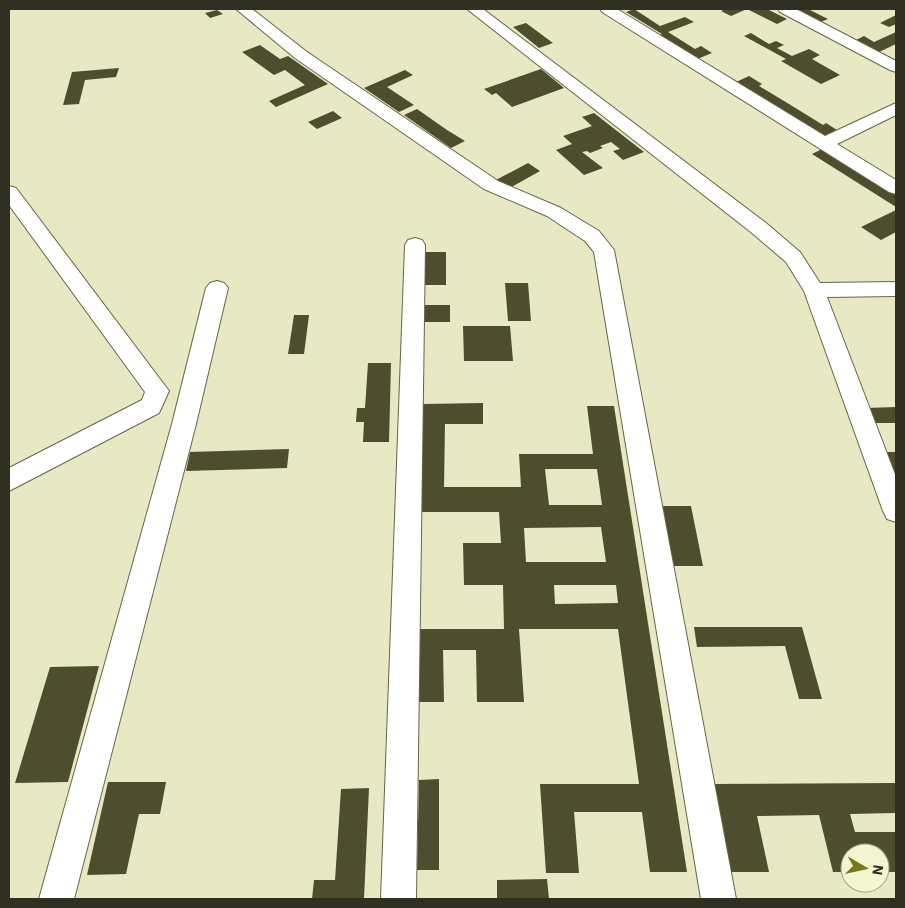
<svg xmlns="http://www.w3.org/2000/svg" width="905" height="908" font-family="'IBM Plex Sans',sans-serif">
<rect width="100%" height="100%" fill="#e8e9c4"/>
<g fill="#4e4e2e" fill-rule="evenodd">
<polygon points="634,9 660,26 685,17 694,22 668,32 695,49 701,46 712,53 695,60 657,36 662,34 626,12"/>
<polygon points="726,9 767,9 787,19 777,24 747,9 731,16 721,11"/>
<polygon points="791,9 808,9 828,19 818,23"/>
<polygon points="217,10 223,14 210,18 205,13"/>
<polygon points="896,15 896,24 889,27 880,23"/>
<polygon points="526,23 553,43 539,48 513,27"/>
<polygon points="896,32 896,44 877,53 854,41 864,36 874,42"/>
<polygon points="751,33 769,44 776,41 784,45 777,48 792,56 809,49 820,55 812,59 840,75 821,84 781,61 786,59 744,36"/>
<polygon points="260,45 280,59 288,56 328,84 276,107 269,101 305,85 285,70 274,75 242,52"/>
<polygon points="119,68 116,77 85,80 79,104 63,105 72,72"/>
<polygon points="541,69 564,88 512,107 496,93 492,95 484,89"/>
<polygon points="405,70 413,75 387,87 414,105 399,112 364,88"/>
<polygon points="749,76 762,84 759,86 789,104 823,125 826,123 840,132 824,140 732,84"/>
<polygon points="417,109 447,130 465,141 451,148 404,115"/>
<polygon points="333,111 342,118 317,129 308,122"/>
<polygon points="594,113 644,152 623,160 613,151 620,149 611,142 600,146 603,148 590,153 587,151 582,152 603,168 584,175 556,150 572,144 563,136 592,126 582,117"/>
<polygon points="824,148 896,192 896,207 812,154"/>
<polygon points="528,163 540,171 508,189 496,180"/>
<polygon points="896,210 896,232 881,240 861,227"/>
<polygon points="423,252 446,252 446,285 422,285"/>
<polygon points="505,283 528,283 531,321 508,321"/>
<rect x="421" y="305" width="29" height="17"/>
<polygon points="294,315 309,315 304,354 288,354"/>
<polygon points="463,326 510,326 513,361 464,361"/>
<polygon points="368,363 391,363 389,442 363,442 364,422 356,422 357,408 365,408"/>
<path d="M 483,403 L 483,424 L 445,424 L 444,487 L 521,487 L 519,454 L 593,454 L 587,406 L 614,406 L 687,872 L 650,872 L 642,812 L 574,812 L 579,873 L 546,873 L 540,784 L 639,784 L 618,629 L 519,629 L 524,702 L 477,702 L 476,650 L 443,650 L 444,702 L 416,702 L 418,629 L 504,629 L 503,585 L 464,585 L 463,543 L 501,543 L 499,512 L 420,512 L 423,404 ZM 545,469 L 597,469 L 602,505 L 549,505 ZM 601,527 L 606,562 L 526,562 L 524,528 ZM 554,585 L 616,585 L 618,603 L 555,604 Z"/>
<polygon points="896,407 896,423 872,423 866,408"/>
<polygon points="289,449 287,468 186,471 190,452"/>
<polygon points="878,452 896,452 896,497"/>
<polygon points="661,506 691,506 703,566 672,566"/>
<polygon points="694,627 802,627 822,699 799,699 785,646 697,647"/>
<polygon points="99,666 68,782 15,783 50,667"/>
<polygon points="439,779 439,870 417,870 419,780"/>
<polygon points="108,782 166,782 160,814 139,814 126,874 87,875"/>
<polygon points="896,783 896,813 850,814 855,832 896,832 896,872 880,872 880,853 850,853 850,872 833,872 819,815 757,816 769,872 725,872 709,784"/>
<polygon points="369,788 364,899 312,899 314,880 335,880 341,789"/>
<polygon points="547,879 549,899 497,899 497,880"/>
</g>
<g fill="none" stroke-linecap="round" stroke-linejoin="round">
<defs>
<g id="minor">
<polygon points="236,9 252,9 307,52 498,181 561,208 599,231 614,250 736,899 701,899 594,252 585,241 547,216 484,189 295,58"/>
<polygon points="467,9 483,9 766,223 800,252 820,283 896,282 896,296 827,297 896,477 896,522 887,519 883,511 804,291 786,262 752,233"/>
<polygon points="600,9 617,9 825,136 896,103 896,115 837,144 896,180 896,194 889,192 602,12"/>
<polygon points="778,9 796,9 896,61 896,72 890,70 780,12"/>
<polygon points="9,186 16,188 169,391 159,413 9,491 9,468 142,400 145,392 9,205"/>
<polygon points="415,238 422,240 425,245 416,899 381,899 405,245 408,240"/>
<polygon points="217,281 224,283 228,288 196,424 74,899 39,899 172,424 206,288 210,283"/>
</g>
</defs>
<use href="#minor" stroke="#656645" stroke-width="2"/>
<use href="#minor" fill="#fff" fill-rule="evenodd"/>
</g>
<rect width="905" height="908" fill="none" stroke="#2f3021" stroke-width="20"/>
<g transform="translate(865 868) rotate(99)"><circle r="24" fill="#f5f6d1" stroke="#a6a78b"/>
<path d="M0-4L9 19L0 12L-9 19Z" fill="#78771e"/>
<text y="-8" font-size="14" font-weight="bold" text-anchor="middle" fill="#2f3021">N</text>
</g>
</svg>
